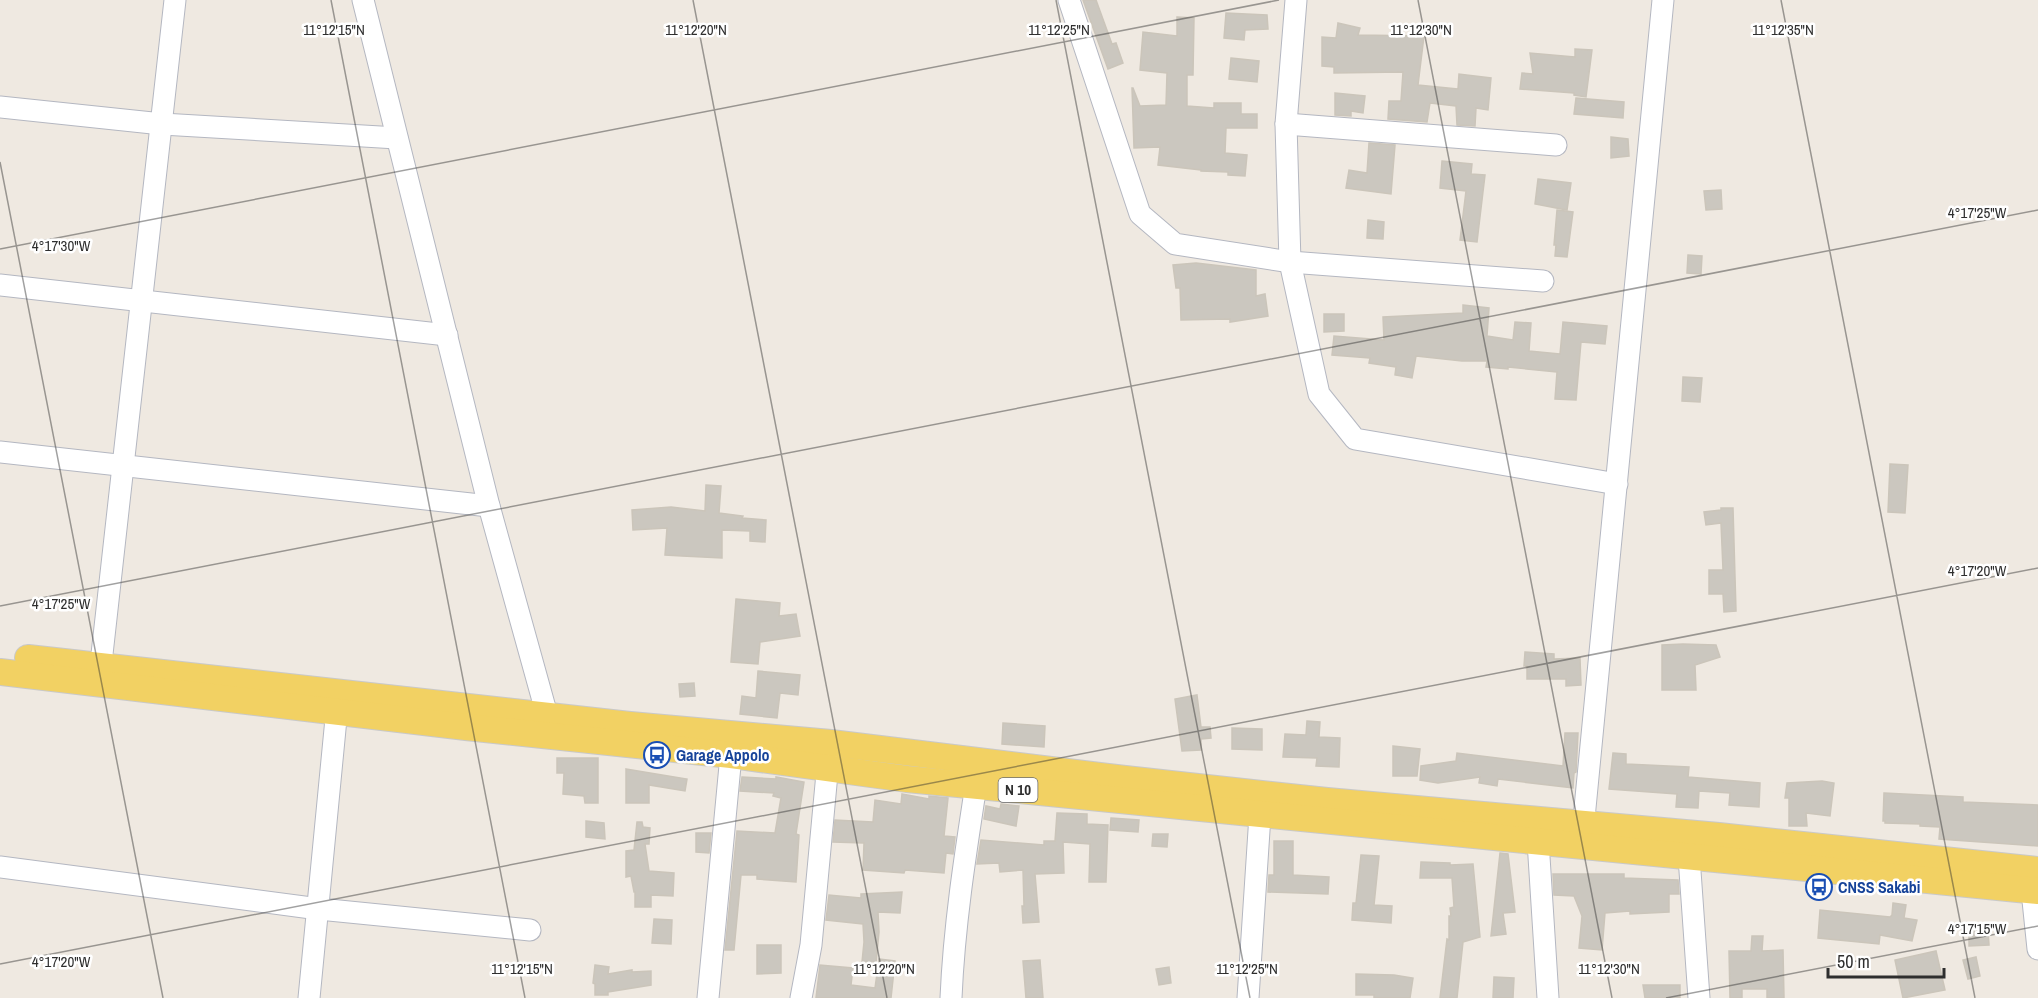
<svg xmlns="http://www.w3.org/2000/svg" width="2038" height="998" font-family="'Archivo Narrow',sans-serif">
<rect width="100%" height="100%" fill="#efe9e1"/>
<g fill="#cbc7bf" stroke="#cbc5ba" stroke-width="1.5">
<polygon points="1083,0 1096,0 1112,44 1116,43 1123,63 1108,69"/>
<polygon points="1226,13 1267,15 1268,29 1245,30 1244,40 1224,38"/>
<polygon points="1177,17 1194,18 1193,75 1187,75 1187,106 1214,108 1214,103 1241,103 1241,114 1257,114 1257,128 1226,128 1225,153 1247,155 1245,176 1228,175 1228,172 1201,171 1201,170 1158,165 1160,147 1134,148 1132,88 1133,88 1140,106 1166,105 1167,73 1140,70 1143,32 1177,36"/>
<polygon points="1338,23 1360,28 1358,35 1424,36 1418,85 1458,89 1459,74 1491,78 1488,110 1476,108 1475,126 1457,125 1456,106 1430,103 1427,122 1388,119 1389,101 1401,101 1403,72 1334,73 1334,67 1322,66 1322,37 1336,38"/>
<polygon points="1575,49 1592,50 1586,97 1574,95 1574,93 1520,89 1522,73 1533,74 1530,53 1575,57"/>
<polygon points="1231,58 1259,61 1257,82 1229,79"/>
<polygon points="1335,93 1365,96 1363,113 1351,111 1351,116 1335,115"/>
<polygon points="1576,98 1624,102 1623,118 1574,114"/>
<polygon points="1611,137 1628,139 1629,156 1611,158"/>
<polygon points="1369,143 1395,145 1391,194 1346,188 1349,170 1367,173"/>
<polygon points="1442,161 1472,164 1471,174 1485,175 1477,242 1460,240 1466,191 1440,188"/>
<polygon points="1538,179 1571,183 1567,210 1535,204"/>
<polygon points="1721,190 1722,209 1706,210 1704,191"/>
<polygon points="1557,210 1573,212 1567,257 1555,256 1556,245 1554,245"/>
<polygon points="1368,220 1384,222 1383,239 1367,238"/>
<polygon points="1688,255 1702,256 1701,274 1687,273"/>
<polygon points="1196,263 1256,270 1256,296 1265,294 1268,316 1230,322 1230,319 1181,320 1180,288 1176,288 1173,265"/>
<polygon points="1463,305 1489,308 1487,336 1513,340 1515,322 1531,323 1529,351 1560,354 1563,322 1607,326 1605,344 1581,342 1576,400 1555,399 1557,372 1508,367 1508,369 1486,367 1487,361 1462,361 1416,356 1412,378 1395,375 1396,367 1369,363 1370,358 1332,355 1334,336 1384,340 1383,317 1463,313"/>
<polygon points="1324,314 1344,314 1344,331 1324,332"/>
<polygon points="1683,377 1702,378 1700,402 1682,401"/>
<polygon points="1890,464 1908,465 1905,513 1888,512"/>
<polygon points="706,485 721,486 719,513 743,516 742,518 766,520 765,542 750,541 750,531 722,530 722,558 682,556 665,555 667,528 633,530 632,510 671,507 705,511"/>
<polygon points="1721,508 1733,508 1736,611 1724,612 1723,594 1709,594 1709,570 1723,570 1721,523 1706,525 1704,512 1721,510"/>
<polygon points="736,599 780,603 779,616 796,614 800,636 760,642 758,664 731,662"/>
<polygon points="1683,644 1716,645 1720,657 1695,665 1696,690 1662,690 1662,645"/>
<polygon points="1525,652 1554,654 1554,659 1580,658 1581,685 1566,686 1566,679 1527,679 1527,666 1524,666"/>
<polygon points="758,671 800,675 798,695 780,693 777,718 740,714 742,696 756,698"/>
<polygon points="694,683 695,696 680,697 679,684"/>
<polygon points="1197,695 1201,727 1210,727 1211,738 1201,739 1201,750 1182,751 1175,699"/>
<polygon points="1307,721 1320,722 1319,737 1340,738 1339,767 1316,766 1317,758 1283,757 1285,734 1306,735"/>
<polygon points="1003,723 1045,726 1044,747 1002,744"/>
<polygon points="1232,728 1262,729 1262,750 1232,749"/>
<polygon points="1565,733 1578,733 1576,772 1574,773 1573,788 1498,779 1497,786 1479,783 1480,777 1438,783 1420,780 1421,766 1456,761 1457,753 1563,766"/>
<polygon points="1393,746 1420,749 1417,776 1393,776"/>
<polygon points="1613,753 1626,754 1626,764 1689,767 1688,777 1760,783 1759,807 1729,805 1730,793 1699,791 1698,808 1676,807 1677,794 1609,789"/>
<polygon points="557,758 598,758 598,803 585,803 584,796 563,794 564,773 557,773"/>
<polygon points="626,769 687,779 685,791 649,785 649,803 626,803"/>
<polygon points="742,777 776,779 776,777 804,782 796,834 799,835 796,882 757,879 757,875 741,875 734,950 725,950 737,831 775,833 781,798 773,796 774,793 740,791"/>
<polygon points="1822,781 1834,783 1830,816 1806,813 1807,826 1789,826 1789,798 1785,798 1787,783"/>
<polygon points="1884,793 1963,797 1963,802 2038,805 2038,846 1939,839 1940,827 1920,826 1920,824 1885,823 1885,821 1883,821"/>
<polygon points="902,794 929,799 929,796 948,798 944,836 955,837 953,854 946,853 944,873 905,870 904,873 863,870 864,843 833,842 835,820 873,822 875,800 901,804"/>
<polygon points="1001,804 1019,806 1016,826 984,819 986,806 1000,809"/>
<polygon points="1057,813 1087,814 1087,824 1108,825 1106,882 1089,882 1090,844 1063,842 1064,873 1035,874 1039,922 1023,923 1022,906 1024,906 1023,870 1000,872 999,863 977,864 981,840 1044,845 1044,841 1055,841"/>
<polygon points="1111,818 1139,820 1138,832 1110,830"/>
<polygon points="586,821 604,823 605,839 586,837"/>
<polygon points="637,822 642,822 643,827 650,828 649,844 645,844 649,871 674,873 673,896 651,895 651,907 635,907 635,892 634,892 631,876 626,877 626,851 634,850"/>
<polygon points="696,833 711,833 709,853 696,852"/>
<polygon points="1153,834 1168,834 1167,847 1152,846"/>
<polygon points="1274,841 1293,841 1293,875 1329,877 1328,894 1268,892 1269,875 1274,875"/>
<polygon points="1500,853 1508,854 1515,912 1503,913 1506,934 1491,936"/>
<polygon points="1361,855 1379,856 1374,905 1392,906 1391,923 1352,920 1353,903 1356,903"/>
<polygon points="1421,862 1450,863 1450,865 1473,864 1480,937 1463,942 1457,998 1440,998 1447,939 1449,940 1449,916 1451,916 1450,908 1454,907 1452,878 1420,878"/>
<polygon points="1553,874 1624,874 1624,878 1678,880 1679,894 1669,894 1669,912 1630,914 1630,911 1605,913 1602,950 1579,948 1582,916 1574,896 1554,895"/>
<polygon points="902,892 900,913 878,912 879,932 876,963 862,962 864,942 863,924 826,920 829,895 861,898 861,894"/>
<polygon points="1893,903 1906,905 1904,918 1917,920 1912,941 1880,935 1879,944 1818,938 1820,910 1890,917 1892,915"/>
<polygon points="654,919 672,920 671,944 652,943"/>
<polygon points="1969,930 1988,930 1989,945 1969,946"/>
<polygon points="1752,936 1763,936 1762,951 1783,950 1784,998 1767,998 1767,989 1742,989 1742,998 1730,998 1729,951 1751,951"/>
<polygon points="757,945 781,945 781,973 757,974"/>
<polygon points="1936,951 1945,990 1903,998 1895,960"/>
<polygon points="1976,957 1980,976 1968,979 1963,960"/>
<polygon points="879,959 895,961 891,998 816,998 820,965 853,968 851,985 875,988"/>
<polygon points="1040,960 1043,998 1026,998 1023,961"/>
<polygon points="595,965 609,967 608,974 632,970 632,972 651,971 651,985 608,992 608,995 595,995 595,984 593,983"/>
<polygon points="1169,967 1171,983 1159,985 1156,969"/>
<polygon points="1356,974 1394,975 1413,978 1410,998 1374,998 1374,995 1356,995"/>
<polygon points="1494,977 1514,978 1513,998 1493,998"/>
<polygon points="1643,985 1680,985 1680,998 1645,998"/>
</g>
<g fill="none" stroke-linecap="round" stroke-linejoin="round">
<defs>
<g id="minor">
<polyline points="363,0 489,506 547,715 547,729"/>
<polyline points="1069,0 1140,214 1175,244 1290,262 1543,281"/>
<polyline points="1296,0 1286,124 1290,262 1319,394 1355,439 1617,484"/>
<polyline points="0,107 162,124 397,138"/>
<polyline points="1286,124 1556,145"/>
<polyline points="0,285 447,335"/>
<polyline points="0,452 489,506"/>
<polyline points="99,681 175,0"/>
<polyline points="1582,839 1663,0"/>
<polyline points="1538,841 1548,998"/>
<polyline points="1689,857 1699,998"/>
<polyline points="0,867 319,909 530,930"/>
<polyline points="2032,891 2038,949"/>
<polyline points="309,998 338,698"/>
<polyline points="708,998 731,755"/>
<polyline points="801,998 811,945 829,752"/>
<path d="M 951,998 C 954,927 965,856 976,785"/>
<polyline points="1248,998 1261,800"/>
</g>
<g id="major">
<polyline points="28,658 630,725 831,743 1125,779 1327,801 1719,836 2038,870"/>
<polyline points="0,672 466,727 731,755 907,779 2038,891"/>
</g>
</defs>
<use href="#minor" stroke="#b4b7c1" stroke-width="23"/>
<use href="#major" stroke="#c9c9c9" stroke-width="28"/>
<use href="#minor" stroke="#fff" stroke-width="21"/>
<use href="#major" stroke="#f2d163" stroke-width="26"/>
</g>
<path fill="none" stroke="#2e2e2e" stroke-width="1.5" stroke-opacity="0.45" d="M 331,0 L 525,998M 693,0 L 887,998M 1056,0 L 1250,998M 1418,0 L 1612,998M 1781,0 L 1975,998M 0,162 L 163,998M 0,249 L 1279,0M 0,606 L 2038,210M 0,964 L 2038,568M 1666,998 L 2038,926"/>
<defs>
<symbol id="bus-ring" viewBox="-11 -11 22 22"><circle r="9.5" fill="#fff" stroke="#1a4fb4" stroke-width="1.5"/><path d="M-5-6H5V4H4V6H2V4H-2V6H-4V4H-5ZM-3.5-4V0h7V-4ZM-3.5 1.2v1.5H-2V1.2ZM2 1.2v1.5H3.5V1.2Z" fill="#1a4fb4"/></symbol>
</defs>
<g fill-rule="evenodd">
<use href="#bus-ring" x="642" y="740" width="30" height="30"/>
<use href="#bus-ring" x="1804" y="872" width="30" height="30"/>
</g>
<g text-anchor="middle" stroke-width="5" stroke-linejoin="round" paint-order="stroke">
<rect fill="#fff" stroke="#6d6d6d" stroke-width="1.5" x="998.5" y="778" width="39" height="24" rx="4.5"/>
<g font-size="15" font-weight="bold" fill="#2e2e2e">
<text x="1018" y="795">N 10</text>
</g>
<g font-size="16" font-weight="bold" fill="#164399" stroke="#fff" text-anchor="start">
<text x="676" y="761">Garage Appolo</text>
<text x="1838" y="893">CNSS Sakabi</text>
</g>
</g>
<g font-size="15" text-anchor="middle" fill="#2e2e2e" stroke="#fff" stroke-width="5" stroke-linejoin="round" paint-order="stroke">
<text x="334" y="35">11°12'15"N</text>
<text x="696" y="35">11°12'20"N</text>
<text x="1059" y="35">11°12'25"N</text>
<text x="1421" y="35">11°12'30"N</text>
<text x="1783" y="35">11°12'35"N</text>
<text x="1977" y="218">4°17'25"W</text>
<text x="61" y="251">4°17'30"W</text>
<text x="1977" y="576">4°17'20"W</text>
<text x="61" y="609">4°17'25"W</text>
<text x="1977" y="934">4°17'15"W</text>
<text x="61" y="967">4°17'20"W</text>
<text x="522" y="974">11°12'15"N</text>
<text x="884" y="974">11°12'20"N</text>
<text x="1247" y="974">11°12'25"N</text>
<text x="1609" y="974">11°12'30"N</text>
</g>
<path d="M1828 968v9h116v-9" fill="none" stroke="#2e2e2e" stroke-width="3"/>
<text x="1837" y="968" font-size="18" fill="#2e2e2e" stroke="#ffffff" stroke-width="4.5" paint-order="stroke">50 m</text>
</svg>
